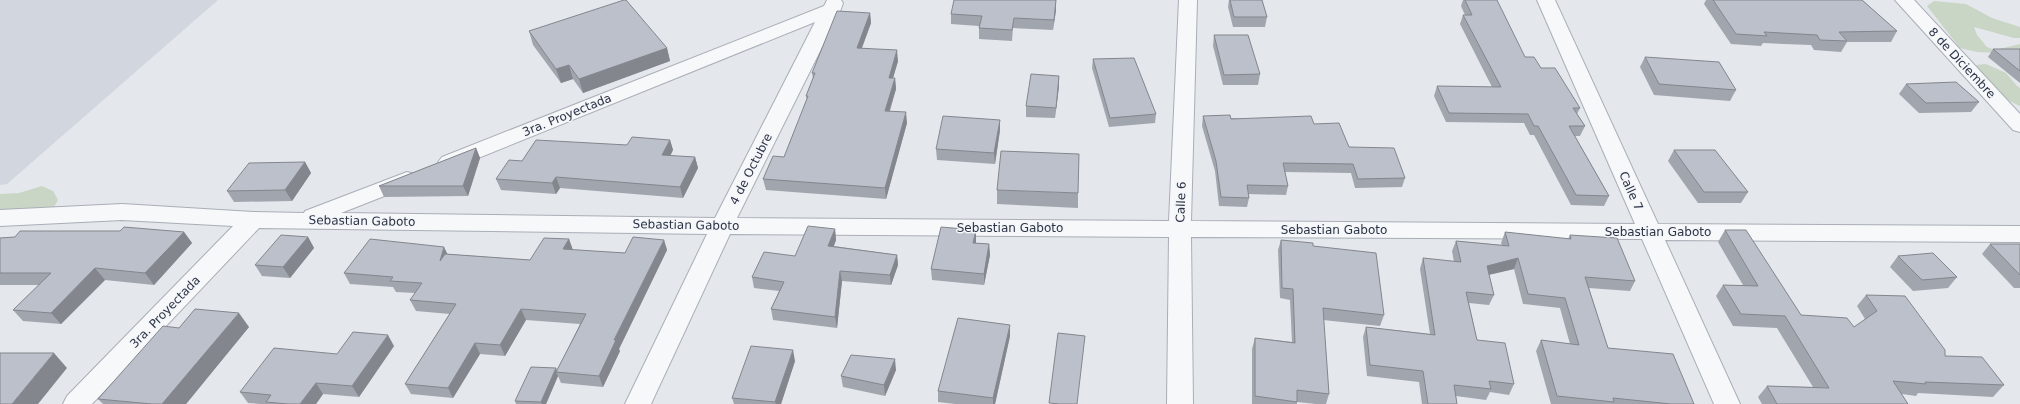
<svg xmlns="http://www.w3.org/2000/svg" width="2020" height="404" font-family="'DejaVu Sans',sans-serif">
<rect width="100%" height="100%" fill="#e4e7ec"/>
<polygon fill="#d2d6de" points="0,0 218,0 7,184 0,185"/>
<g fill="#c9d6c5">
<polygon points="1934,1 1966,4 1992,18 2020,27 2020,38 2014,38 1974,27 1977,35 1987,47 1995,50 2020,44 2020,54 1977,52 1960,48 1927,6"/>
<polygon points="1986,64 2006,73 2017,86 2020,88 2020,106 2001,97 1976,65"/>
<polygon points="42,186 53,191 58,200 51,212 0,216 0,194 19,193"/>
</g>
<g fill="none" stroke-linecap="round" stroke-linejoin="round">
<defs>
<g id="minor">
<polygon points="827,0 841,0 843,3 841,9 737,218 1169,221 1179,0 1197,0 1191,221 1635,224 1537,0 1555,0 1658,224 2020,226 2020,242 1665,240 1740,404 1714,404 1642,239 1191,237 1193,404 1167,404 1169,237 730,234 651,404 625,404 707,234 259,228 92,404 63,404 67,396 233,226 122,220 0,226 0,210 122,204 253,212 304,213 305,211 407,172 415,174 418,179 415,184 341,213 715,218 815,22 456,167 449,169 442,167 438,162 442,157 824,6"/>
<polygon points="1895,0 1914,0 2020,114 2020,132 2013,130"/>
</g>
</defs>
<use href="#minor" stroke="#a9aeb7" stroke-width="2"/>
<use href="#minor" fill="#f7f8fa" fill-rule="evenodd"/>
</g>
<g fill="#a1a5ae">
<polygon points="1056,0 1056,10 1053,30 1013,28 1012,41 979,39 979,26 951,24 951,14"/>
<polygon points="1229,0 1262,0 1267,17 1265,27 1233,27 1228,7"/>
<polygon points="1463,0 1465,0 1525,57 1541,68 1580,108 1577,114 1585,126 1580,136 1575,136 1609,196 1604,206 1571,205 1534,135 1530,135 1524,123 1446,122 1434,96 1437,86 1492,87 1460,24 1463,15 1465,15 1461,6"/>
<polygon points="1706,0 1862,0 1897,31 1891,42 1847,42 1841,52 1814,50 1811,45 1763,43 1761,46 1731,44 1704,4"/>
<polygon points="870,13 871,23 862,48 898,61 893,78 895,78 896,89 890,111 907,123 886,199 766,190 763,179 784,157 807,100 806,96 813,78 812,73"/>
<polygon points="529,31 667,48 670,61 583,93 573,79 561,83 533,45"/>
<polygon points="1214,35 1260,74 1258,85 1223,85 1213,46"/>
<polygon points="1993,49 2020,49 2020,83 1988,57"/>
<polygon points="1645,57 1736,90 1730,101 1654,95 1640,67"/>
<polygon points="1093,59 1156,114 1155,123 1109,127 1092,68"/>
<polygon points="1059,76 1059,86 1055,118 1026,117 1026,106"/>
<polygon points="1906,84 1979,102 1971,112 1919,113 1899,94"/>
<polygon points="1203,116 1314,124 1349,147 1405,178 1402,187 1355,188 1351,173 1285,172 1288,186 1286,195 1248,194 1249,198 1247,207 1219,206 1215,171 1202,126"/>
<polygon points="1000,130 995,164 937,160 936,149"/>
<polygon points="670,140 673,150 670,156 695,157 698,168 683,198 560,188 556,194 501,190 496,179 627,145"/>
<polygon points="476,148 480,158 468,196 384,197 379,186"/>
<polygon points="1674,150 1748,192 1741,203 1698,203 1668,161"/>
<polygon points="305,162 311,173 292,201 234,202 227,191"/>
<polygon points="997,190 1078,193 1078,208 997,204"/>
<polygon points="835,229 836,240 834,246 897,255 898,265 891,285 842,281 837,328 773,320 771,309 779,291 754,288 752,277 795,256"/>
<polygon points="976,230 976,243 989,244 990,255 984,285 932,280 931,269"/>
<polygon points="1725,230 1801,315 1854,327 1865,319 1857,306 1866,295 1945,356 2004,385 1993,397 1918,393 1916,396 1902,394 1908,404 1762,404 1758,397 1767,386 1813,387 1777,328 1733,326 1716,296 1723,285 1743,285 1718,242"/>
<polygon points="120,231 184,232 192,243 154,285 105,280 61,324 23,321 13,310 39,285 0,285 0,238"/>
<polygon points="1505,232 1568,239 1570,235 1635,281 1630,291 1589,288 1608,348 1694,404 1551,404 1536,351 1541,340 1570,344 1560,308 1523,304 1514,269 1489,275 1494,295 1489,305 1469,303 1477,340 1514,384 1509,395 1490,392 1486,400 1456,396 1457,404 1422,404 1419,382 1367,376 1363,337 1366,327 1430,334 1420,269 1423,258 1454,262 1452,251 1456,241 1502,245 1501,243"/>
<polygon points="308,237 314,248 290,278 262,276 255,265"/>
<polygon points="569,239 572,250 625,253 664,240 667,250 619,349 620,351 603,387 561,383 558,376 546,404 516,404 515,401 557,371 580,324 526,320 505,356 480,354 453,398 411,394 405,384 450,314 416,311 410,300 415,293 396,292 393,287 350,284 344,273 448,254 530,260"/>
<polygon points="1281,240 1313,246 1384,315 1380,326 1323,320 1329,394 1326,404 1316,404 1297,402 1297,404 1252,404 1252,349 1255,338 1292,342 1290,300 1280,298 1278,250"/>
<polygon points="1990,244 2020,244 2020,288 2014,288 1982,254"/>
<polygon points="1898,256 1957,277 1948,288 1913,291 1890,267"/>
<polygon points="249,327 186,404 103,404 98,399 179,328"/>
<polygon points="1010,336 995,404 955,404 938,402 938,391"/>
<polygon points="394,346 359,397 323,394 316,404 261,404 248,403 240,392 337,354"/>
<polygon points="795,361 781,404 734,404 732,398"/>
<polygon points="896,370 885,396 843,387 841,376"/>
</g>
<g fill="#83868d">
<polygon points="1056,0 1056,10 1053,30"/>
<polygon points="870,13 871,23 858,58 857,48"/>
<polygon points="667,48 670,61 583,93 579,79"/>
<polygon points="897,50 898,61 890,88 889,78"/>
<polygon points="569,65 573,79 561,83 556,69"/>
<polygon points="1059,76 1059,86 1055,118 1056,108"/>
<polygon points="895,78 896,89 886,121 885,111"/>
<polygon points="906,112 907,123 886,199 885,188"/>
<polygon points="1000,120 1000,130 995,164 994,153"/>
<polygon points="670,140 673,150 665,166 662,155"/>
<polygon points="476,148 480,158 468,196 463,186"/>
<polygon points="695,157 698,168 683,198 680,187"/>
<polygon points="305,162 311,173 292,201 285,190"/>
<polygon points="556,177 560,188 556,194 552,183"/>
<polygon points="835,229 836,240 830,256 828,246"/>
<polygon points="976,230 976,241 974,254 973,243"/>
<polygon points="184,232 192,243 154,285 145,273"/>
<polygon points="308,237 314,248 290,278 283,267"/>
<polygon points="569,239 573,250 563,249"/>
<polygon points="664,240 667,250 619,349 620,351 603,387 599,376 614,340"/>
<polygon points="989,244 990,255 984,285 984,274"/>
<polygon points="444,247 449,257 440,261"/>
<polygon points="897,255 898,265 891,285 890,275"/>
<polygon points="1518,258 1514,269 1483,276 1487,266"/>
<polygon points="95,268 105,280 61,324 51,313"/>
<polygon points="840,271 842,281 837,328 835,317"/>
<polygon points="521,309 526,320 505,356 500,345"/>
<polygon points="239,313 249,327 186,404 162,404"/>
<polygon points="1010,325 1010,336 995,404 993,404 993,398"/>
<polygon points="388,335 394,346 359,397 352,386"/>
<polygon points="475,343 480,354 453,398 448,388"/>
<polygon points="793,350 795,361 781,404 776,404 775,402"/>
<polygon points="54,353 67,368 38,404 12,404"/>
<polygon points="895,359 896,370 885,396 884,385"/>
<polygon points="556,368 558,373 556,372 558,376 546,404 542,404 541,402"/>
<polygon points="316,383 323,394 316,404 300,404"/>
</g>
<g fill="#bbc0ca" stroke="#83868d">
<polygon points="624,0 626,0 667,48 579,79 569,65 556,69 529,31"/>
<polygon points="954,0 1056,0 1054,20 1014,18 1012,30 979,28 982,16 951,14"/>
<polygon points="1230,0 1262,0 1267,17 1234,17"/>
<polygon points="1465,0 1497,0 1525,57 1534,57 1541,68 1555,68 1580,108 1573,108 1585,126 1569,126 1609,196 1576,195 1538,126 1534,126 1528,114 1449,113 1437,86 1501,87 1463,15 1472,15"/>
<polygon points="1713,0 1862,0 1897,31 1839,32 1847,41 1820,40 1817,35 1764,32 1767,36 1736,34"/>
<polygon points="837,11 870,13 857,48 897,50 889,78 895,78 885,111 906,112 885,188 763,179 773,156 784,157 808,96 806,96 815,73 812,73"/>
<polygon points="1214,35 1248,35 1260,74 1224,75"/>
<polygon points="1993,49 2020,49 2020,71"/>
<polygon points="1645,57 1719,62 1736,90 1659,84"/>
<polygon points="1134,58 1156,114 1110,118 1093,59"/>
<polygon points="1031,74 1059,76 1056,108 1026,106"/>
<polygon points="1956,82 1979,102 1926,103 1906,84"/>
<polygon points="1230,115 1231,119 1311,116 1314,124 1339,123 1349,147 1394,148 1405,178 1358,179 1353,164 1283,163 1288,186 1247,185 1249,198 1221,197 1216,161 1203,116"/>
<polygon points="943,116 1000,120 994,153 936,149"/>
<polygon points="632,137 670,140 662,155 695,157 680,187 556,177 552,183 496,179 509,160 522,161 536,140 627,145"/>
<polygon points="476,148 463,186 379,186"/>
<polygon points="1674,150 1715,150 1748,192 1704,192"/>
<polygon points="1001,151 1079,154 1078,193 997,190"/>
<polygon points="305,162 285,190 227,191 249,163"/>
<polygon points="808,226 835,229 828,246 897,255 890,275 840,271 835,317 771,309 784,282 752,277 764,252 795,256"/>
<polygon points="124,227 184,232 145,273 95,268 51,313 13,310 51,273 0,273 0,238 15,237 20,231 120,231"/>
<polygon points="941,227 976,230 973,243 989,244 984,274 931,269"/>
<polygon points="1725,230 1746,230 1801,315 1847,318 1854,327 1877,311 1866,295 1905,296 1945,350 1945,356 1982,357 2004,385 1925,382 1926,384 1893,381 1908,404 1777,404 1767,386 1829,388 1785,316 1741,314 1723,285 1758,286"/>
<polygon points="1505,232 1571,239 1570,235 1617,238 1635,281 1585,277 1608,348 1673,354 1694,404 1671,404 1613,398 1614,402 1557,396 1541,340 1579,345 1565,298 1528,294 1518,258 1487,266 1494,295 1466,292 1477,340 1505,343 1514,384 1489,381 1491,389 1454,385 1457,404 1428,404 1423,371 1370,365 1366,327 1435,335 1423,258 1461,262 1456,241 1509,246"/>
<polygon points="281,235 308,237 283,267 255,265"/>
<polygon points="633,237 664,240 614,340 616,340 599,376 556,372 586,314 521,309 500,345 475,343 448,388 405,384 456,304 410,300 422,283 390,281 393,277 344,273 370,239 444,247 440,261 445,254 530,260 544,238 569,239 563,249 625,253"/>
<polygon points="1281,240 1313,243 1313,246 1376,253 1384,315 1323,308 1329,394 1297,390 1297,402 1255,396 1255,338 1295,343 1293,289 1282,288"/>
<polygon points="1990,244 2020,244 2020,275"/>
<polygon points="1933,253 1957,277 1922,280 1898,256"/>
<polygon points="195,309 239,313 162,404 152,404 98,399 163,326 179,328"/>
<polygon points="958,318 1010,325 993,398 938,391"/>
<polygon points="353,332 388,335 352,386 316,383 300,404 288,404 266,402 271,395 240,392 274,348 337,354"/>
<polygon points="1058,333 1085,336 1077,404 1060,404 1049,403"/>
<polygon points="751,346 793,350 775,402 732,398"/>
<polygon points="0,353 54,353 12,404 0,404"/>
<polygon points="851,355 895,359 884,385 841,376"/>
<polygon points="531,367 556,368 541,402 515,401"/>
</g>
<g text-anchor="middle" stroke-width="3" stroke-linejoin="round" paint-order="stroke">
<g font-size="12" fill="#2b3445" stroke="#f4f6f9">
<text transform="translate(1962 63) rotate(47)" y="4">8 de Diciembre</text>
<text transform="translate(567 115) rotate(-22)" y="4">3ra. Proyectada</text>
<text transform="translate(751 169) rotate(-63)" y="4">4 de Octubre</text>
<text transform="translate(1631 191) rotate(66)" y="4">Calle 7</text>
<text transform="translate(1181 202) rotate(-88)" y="4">Calle 6</text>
<text transform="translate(362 221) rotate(1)" y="4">Sebastian Gaboto</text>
<text transform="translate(686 225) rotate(1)" y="4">Sebastian Gaboto</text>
<text x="1010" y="232">Sebastian Gaboto</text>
<text x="1334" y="234">Sebastian Gaboto</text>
<text x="1658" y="236">Sebastian Gaboto</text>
<text transform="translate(165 312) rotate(-46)" y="4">3ra. Proyectada</text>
</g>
</g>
</svg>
